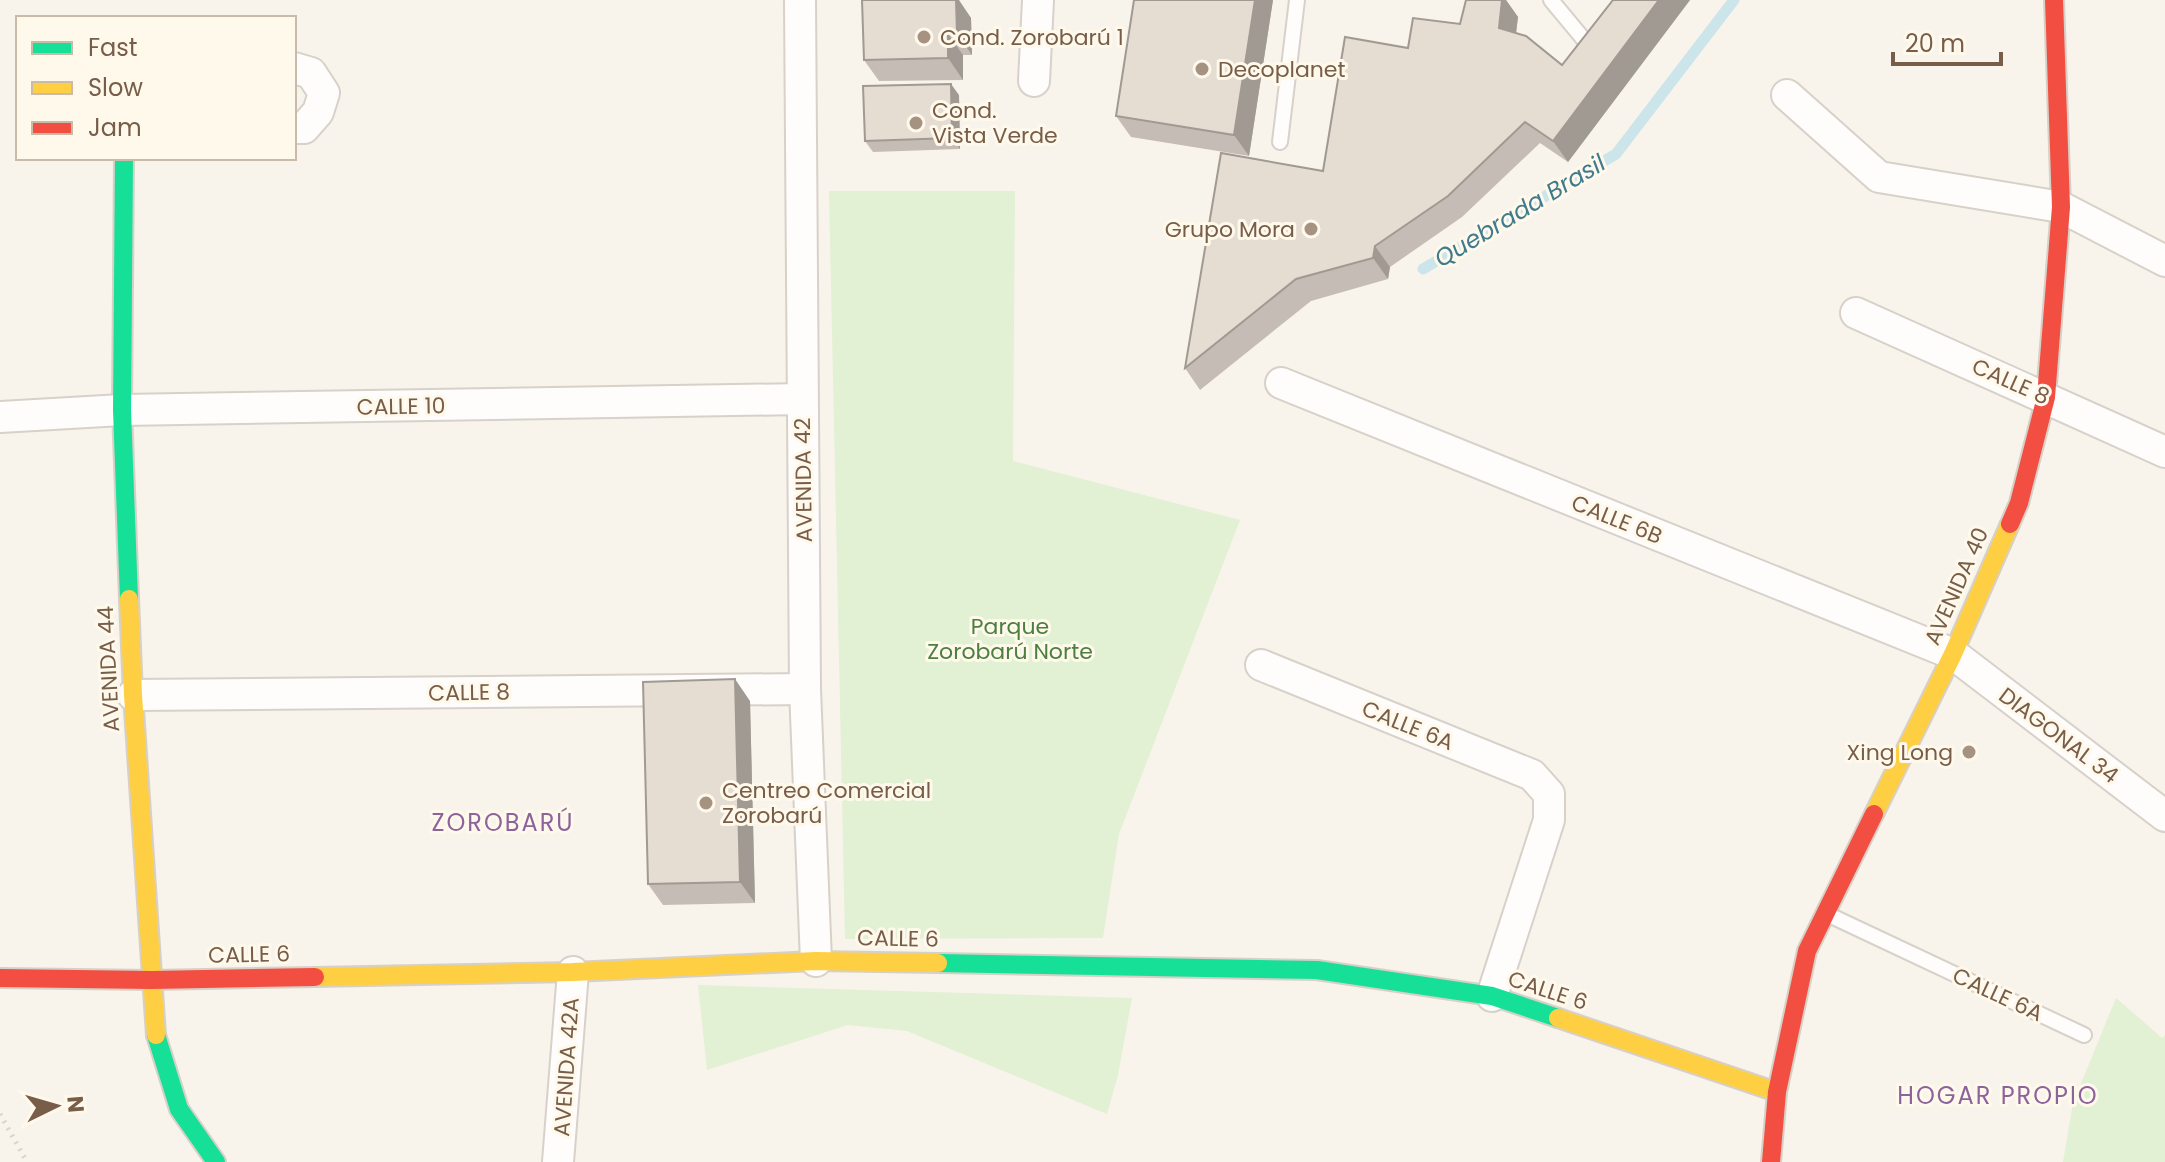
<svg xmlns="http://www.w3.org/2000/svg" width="2165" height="1162" font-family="Poppins,sans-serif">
<rect width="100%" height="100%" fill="#f8f4eb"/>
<g fill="#e2f0d4">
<polygon points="1015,191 1013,461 1240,520 1119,834 1103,938 845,939 829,191"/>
<polygon points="698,985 1132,998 1118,1075 1107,1114 907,1031 848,1025 707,1070"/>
<polygon points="2116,998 2162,1038 2165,1035 2165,1162 2063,1162 2073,1103"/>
</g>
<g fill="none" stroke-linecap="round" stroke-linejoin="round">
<polyline stroke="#cbe5ea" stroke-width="11" points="1423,269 1616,154 1734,0"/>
<defs>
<g id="lane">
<polyline points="1551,0 1590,47"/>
<polyline points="1280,142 1297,0"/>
<polyline points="1829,915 2084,1035"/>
</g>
<g id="street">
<polyline points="800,0 805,689 816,961"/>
<polyline points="294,68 311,73 324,93 318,112 304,128 294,128"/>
<polyline points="1034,81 1038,0"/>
<polyline points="1787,95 1879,177 2061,207 2165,261"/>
<polyline points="1856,313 2165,452"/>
<polyline points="1281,383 1953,654 2165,816"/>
<polyline points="0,417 122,410 802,399"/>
<polyline points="1261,665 1532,775 1549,794 1549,820 1492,996"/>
<polyline points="133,695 805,689"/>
<polyline points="558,1162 573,972"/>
</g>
<g id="fast">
<polyline points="124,158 122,410 129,599"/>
<polyline points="938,963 1317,970 1492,996 1558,1018"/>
<polyline points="156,1035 179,1109 216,1162"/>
</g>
<g id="slow">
<polyline points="129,599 133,695 156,1035"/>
<polyline points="1874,814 1953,654 2010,524"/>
<polyline points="315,977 573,972 816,961 938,963"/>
<polyline points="1558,1018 1777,1092"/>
</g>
<g id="jam">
<polyline points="2010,524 2019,503 2046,397 2061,207 2054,0"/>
<polyline points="0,978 152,980 315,977"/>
<polyline points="1771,1162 1777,1092 1807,951 1874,814"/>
</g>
</defs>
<use href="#lane" stroke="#d7d1c9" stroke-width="18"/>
<use href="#street" stroke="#d7d1c9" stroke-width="34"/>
<use href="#fast" stroke="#d7d0c7" stroke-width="22"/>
<use href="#slow" stroke="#d7d0c7" stroke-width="22"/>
<use href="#jam" stroke="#d7d0c7" stroke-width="22"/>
<polyline stroke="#dad4cd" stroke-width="5" stroke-dasharray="2 6" stroke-linecap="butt" points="0,1114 27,1162"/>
<use href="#lane" stroke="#fefdfc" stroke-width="14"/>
<use href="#street" stroke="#fefdfc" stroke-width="30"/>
<use href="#fast" stroke="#16e098" stroke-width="18"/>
<use href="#slow" stroke="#ffcf43" stroke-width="18"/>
<use href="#jam" stroke="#f24e42" stroke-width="18"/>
</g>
<g fill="#c5bdb5">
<polygon points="1273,0 1249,156 1131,137 1116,116"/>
<polygon points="1466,0 1506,0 1518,17 1516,33 1562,65 1613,0 1690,0 1568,162 1540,143 1462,217 1390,267 1388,279 1311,301 1200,390 1185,368 1408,48 1460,24"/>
<polygon points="959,2 971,18 972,55 963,55 963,80 879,81 864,60"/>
<polygon points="959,95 960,149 873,152 865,141"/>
<polygon points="750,701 755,903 663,905 648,884"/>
</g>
<g fill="#a09a93">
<polygon points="946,0 959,0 971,18 972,55 957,34"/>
<polygon points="1255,0 1273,0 1249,156 1234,135"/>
<polygon points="1502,0 1506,0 1518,17 1514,50 1499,28"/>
<polygon points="1659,0 1690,0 1568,162 1553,141"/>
<polygon points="948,34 963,55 963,80 948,58"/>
<polygon points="951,84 959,95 960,149 952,138"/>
<polygon points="1375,246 1390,267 1388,279 1373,258"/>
<polygon points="735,679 750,701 755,903 740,882"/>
</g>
<g fill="#e5dcd2" stroke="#a09a93" stroke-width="2">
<polygon points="862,0 956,0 957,34 948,34 948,58 864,60"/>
<polygon points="1134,0 1255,0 1234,135 1116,116"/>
<polygon points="1466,0 1502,0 1499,28 1526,36 1562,65 1613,0 1659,0 1553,141 1525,122 1448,196 1375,246 1373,258 1296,279 1185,368 1221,153 1323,171 1345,37 1408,48 1413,18 1460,24"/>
<polygon points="951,84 952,138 865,141 863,86"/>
<polygon points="735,679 740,882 648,884 643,682"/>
</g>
<g fill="#a59281" stroke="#fff9ec" stroke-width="3">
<circle cx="924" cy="37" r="8"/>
<circle cx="1202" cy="69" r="8"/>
<circle cx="916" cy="123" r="8"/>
<circle cx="1311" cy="229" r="8"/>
<circle cx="1969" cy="752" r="8"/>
<circle cx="706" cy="803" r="8"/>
</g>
<g text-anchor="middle" stroke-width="6" stroke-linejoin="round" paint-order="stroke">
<g font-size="22" fill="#785d48" stroke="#fff9ec" text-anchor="start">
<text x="940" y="45">Cond. Zorobarú 1</text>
<text x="1218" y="77">Decoplanet</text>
<text x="932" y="118">Cond.<tspan x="932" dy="25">Vista Verde</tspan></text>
<text x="1295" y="237" text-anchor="end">Grupo Mora</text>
<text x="1953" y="760" text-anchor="end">Xing Long</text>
<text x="722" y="798">Centreo Comercial<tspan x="722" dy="25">Zorobarú</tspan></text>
</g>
<g font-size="22" fill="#785d48" stroke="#fff9ec">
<text transform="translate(2011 381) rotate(24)" y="8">CALLE 8</text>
<text transform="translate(401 406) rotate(-1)" y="8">CALLE 10</text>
<text transform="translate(803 480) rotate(-91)" y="8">AVENIDA 42</text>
<text transform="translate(1617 519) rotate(22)" y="8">CALLE 6B</text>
<text transform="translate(1956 586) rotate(-66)" y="8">AVENIDA 40</text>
<text transform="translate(108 669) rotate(-93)" y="8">AVENIDA 44</text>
<text transform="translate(469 692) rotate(-1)" y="8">CALLE 8</text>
<text transform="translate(1408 725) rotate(22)" y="8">CALLE 6A</text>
<text transform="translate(2059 735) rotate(37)" y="8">DIAGONAL 34</text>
<text transform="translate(898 938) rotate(1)" y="8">CALLE 6</text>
<text transform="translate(249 954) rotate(-1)" y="8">CALLE 6</text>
<text transform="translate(1548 990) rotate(18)" y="8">CALLE 6</text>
<text transform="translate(1998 994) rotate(25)" y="8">CALLE 6A</text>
<text transform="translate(566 1067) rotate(-86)" y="8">AVENIDA 42A</text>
</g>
<g font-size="22" fill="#4d7f3f" stroke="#fff9ec">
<text x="1010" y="634">Parque<tspan x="1010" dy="25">Zorobarú Norte</tspan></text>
</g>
<g font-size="24" font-style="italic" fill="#407b8d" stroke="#fff9ec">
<text transform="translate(1520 211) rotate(-31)" y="8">Quebrada Brasil</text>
</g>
<g font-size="24" letter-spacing="2" fill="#8d639c" stroke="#fff9ec">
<text x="503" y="831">ZOROBARÚ</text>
<text x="1998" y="1104">HOGAR PROPIO</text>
</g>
</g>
<rect x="16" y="16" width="280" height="144" fill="#fff9ec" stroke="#c9bbaa" stroke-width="2"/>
<rect x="32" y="42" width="40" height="12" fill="#16e098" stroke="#c9bbaa" stroke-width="2"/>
<text x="88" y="56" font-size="24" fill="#785d48">Fast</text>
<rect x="32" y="82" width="40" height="12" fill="#ffcf43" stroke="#c9bbaa" stroke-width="2"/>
<text x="88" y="96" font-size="24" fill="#785d48">Slow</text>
<rect x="32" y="122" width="40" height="12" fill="#f24e42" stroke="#c9bbaa" stroke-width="2"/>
<text x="88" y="136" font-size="24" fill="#785d48">Jam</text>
<g transform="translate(56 1106) rotate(85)" stroke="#fff9ec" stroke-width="6" paint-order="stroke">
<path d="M0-6L14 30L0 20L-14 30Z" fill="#785d48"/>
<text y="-12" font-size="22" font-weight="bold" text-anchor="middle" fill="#785d48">N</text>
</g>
<path d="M1893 52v12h108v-12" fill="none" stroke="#785d48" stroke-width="4"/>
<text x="1905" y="52" font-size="24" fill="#785d48" stroke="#fff9ec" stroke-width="6" paint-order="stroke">20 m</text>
</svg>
